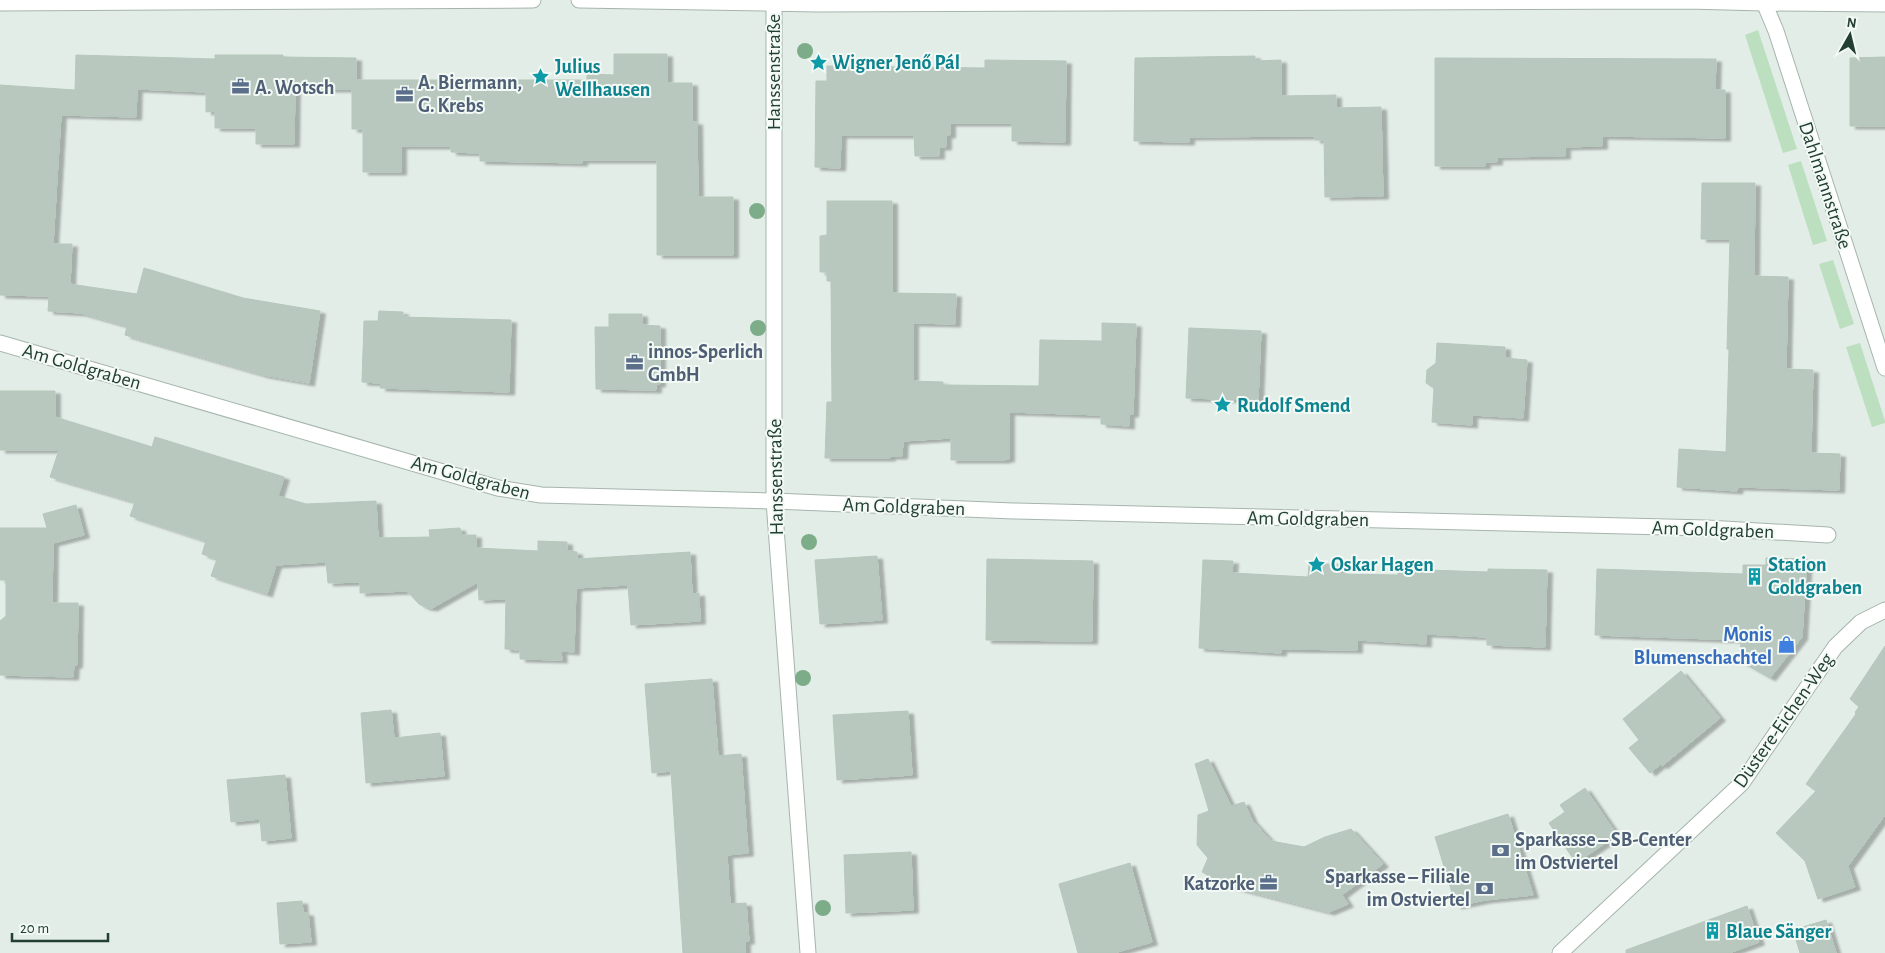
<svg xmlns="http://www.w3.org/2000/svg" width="1885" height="953" font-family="'Alegreya Sans',sans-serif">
<defs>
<filter id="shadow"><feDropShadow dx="5.5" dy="3" stdDeviation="1" flood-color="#0004"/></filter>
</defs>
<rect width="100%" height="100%" fill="#e3ede7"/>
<g fill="#bbdfbf">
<polygon points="1758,30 1797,149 1783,153 1745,35"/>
<polygon points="1801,161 1827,241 1813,245 1788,165"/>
<polygon points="1833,260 1854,324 1840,329 1819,264"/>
<polygon points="1860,343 1885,421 1885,423 1872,427 1846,347"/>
</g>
<g fill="#b8c8bf" stroke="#b5c7bc" filter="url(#shadow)">
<polygon points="614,54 667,54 667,83 692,83 692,122 697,122 698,197 733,197 733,255 657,255 657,160 582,160 582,163 480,161 480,153 451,152 451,146 401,146 401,172 363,172 363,129 352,129 352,89 295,89 294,144 256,144 256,128 215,128 215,111 206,112 206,92 137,89 136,117 61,115 53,244 72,244 70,284 137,294 144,268 243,298 320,311 309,383 264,375 125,335 127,326 81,313 48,311 49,296 0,295 0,85 75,90 76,55 215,59 215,55 283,55 283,57 356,58 356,80 587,80 587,74 614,75"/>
<polygon points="1255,56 1255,61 1281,60 1281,96 1336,95 1336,108 1381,107 1383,196 1325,197 1324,140 1315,140 1315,136 1189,137 1189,142 1134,141 1135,58"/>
<polygon points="1885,57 1885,126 1850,126 1850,58"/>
<polygon points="1435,58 1716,59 1715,90 1725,90 1725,138 1602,136 1602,146 1565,147 1565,156 1497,157 1497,162 1485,162 1485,166 1435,166"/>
<polygon points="985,60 1066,61 1065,142 1012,141 1012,123 950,123 950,135 946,135 946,147 939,147 939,156 915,156 914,135 841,135 840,168 815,167 816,81 827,81 827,66 985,68"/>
<polygon points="1702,183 1755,183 1754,276 1788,277 1786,369 1813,370 1811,453 1840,454 1839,490 1738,487 1737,491 1677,487 1679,449 1726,452 1729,350 1727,349 1730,239 1701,239"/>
<polygon points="827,201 892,201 892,293 956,294 955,324 913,323 913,381 943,382 943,385 1039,386 1040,340 1102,341 1102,323 1136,324 1133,414 1129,414 1129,426 1101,424 1101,415 1009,412 1009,459 1005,459 1005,460 951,460 951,438 903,441 902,456 890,456 890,458 825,458 827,402 832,402 831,281 827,281 827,272 820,272 820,236 827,235"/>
<polygon points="379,311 403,312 403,317 511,320 509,392 380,388 381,383 362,382 364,321 378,321"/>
<polygon points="609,314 642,314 642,325 660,326 660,384 656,384 656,390 596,389 595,327 609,327"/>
<polygon points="1189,328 1261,331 1258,400 1186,398"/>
<polygon points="1437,343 1505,347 1505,358 1527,360 1523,418 1472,415 1472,425 1432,422 1434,388 1426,383 1427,370 1436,363"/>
<polygon points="0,391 55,391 55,417 152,447 155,437 284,477 278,496 306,504 376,501 378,538 430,537 429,530 460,528 461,535 476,535 476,548 538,551 538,541 567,542 567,551 577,552 577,559 690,552 692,594 699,593 700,621 631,625 628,585 576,588 574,652 561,651 562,660 520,659 520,650 505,649 506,599 479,600 478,582 432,608 425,607 419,604 407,591 360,593 360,582 328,583 326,562 276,565 267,594 211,576 217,559 202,554 206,541 130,516 135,502 50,477 59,450 0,450"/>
<polygon points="76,505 84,535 53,543 52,603 78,603 77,665 74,665 73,677 0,675 0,621 6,616 6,580 0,580 0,528 47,528 43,514"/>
<polygon points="877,556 882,620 820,624 815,560"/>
<polygon points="1766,558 1807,559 1802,637 1770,678 1740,661 1741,640 1595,635 1597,569 1743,574 1743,565 1766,565"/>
<polygon points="987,559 1093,561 1092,641 986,640"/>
<polygon points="1203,560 1233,561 1232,573 1308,577 1309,564 1341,564 1340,574 1398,575 1398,569 1488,572 1488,569 1547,570 1545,647 1487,645 1487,637 1426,634 1426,644 1357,640 1357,650 1281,649 1281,653 1199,648"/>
<polygon points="1885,646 1885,815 1848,866 1855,887 1818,899 1805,861 1776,833 1816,791 1806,784 1856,714 1855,712 1859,707 1850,699"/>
<polygon points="1681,671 1720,718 1662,766 1661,764 1650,773 1629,748 1639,740 1623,719"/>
<polygon points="712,679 718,756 741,754 748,853 727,855 730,904 746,903 749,941 745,941 745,953 683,953 671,771 652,773 645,684"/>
<polygon points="391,710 394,738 440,733 444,776 366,783 361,713"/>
<polygon points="908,711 912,775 837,780 833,715"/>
<polygon points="1208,759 1231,806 1244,802 1252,820 1271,841 1304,847 1325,837 1351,829 1383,864 1342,895 1348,904 1329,912 1228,886 1202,872 1208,858 1197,845 1198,815 1209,811 1195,764"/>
<polygon points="285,775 291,838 262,841 260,819 231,822 227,780"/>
<polygon points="1585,788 1617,835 1576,863 1549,823 1565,812 1560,805"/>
<polygon points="1508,814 1533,895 1485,900 1456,906 1435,837"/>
<polygon points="911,852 913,910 846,913 844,855"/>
<polygon points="1130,863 1152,942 1114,953 1078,953 1059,884"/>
<polygon points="302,901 303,913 308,913 311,942 280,944 277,903"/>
<polygon points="1747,906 1759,942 1729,953 1626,953 1626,950"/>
<polygon points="1826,920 1836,953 1800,953 1793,930"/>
</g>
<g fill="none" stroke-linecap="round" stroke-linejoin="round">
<defs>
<g id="minor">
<polyline points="579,0 817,4 1688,1 1764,3 1885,4"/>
<polyline points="774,0 774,501 808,953"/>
<polyline points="1763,0 1776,31 1885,368"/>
<polyline points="0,3 533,0"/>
<polyline points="0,343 498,488 541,495 774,501 1013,511 1707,528 1828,535"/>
</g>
<polyline id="tertiary" points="1560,953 1742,783 1835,647 1861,622 1885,610"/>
</defs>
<use href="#minor" stroke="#a5b5ad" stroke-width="17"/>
<use href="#tertiary" stroke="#a5b5ad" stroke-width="17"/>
<use href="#minor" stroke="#fff" stroke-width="15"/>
<use href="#tertiary" stroke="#fff" stroke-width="15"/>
</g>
<g fill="#7dac89">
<circle cx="805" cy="51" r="8"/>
<circle cx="757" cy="211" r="8"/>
<circle cx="758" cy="328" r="8"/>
<circle cx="809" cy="542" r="8"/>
<circle cx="803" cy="678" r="8"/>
<circle cx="823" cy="908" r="8"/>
</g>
<defs>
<symbol id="sight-bare" viewBox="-9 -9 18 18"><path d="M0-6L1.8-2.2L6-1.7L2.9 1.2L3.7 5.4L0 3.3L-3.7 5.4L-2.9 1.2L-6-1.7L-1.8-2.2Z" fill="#0f9aa8" stroke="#f3f9f5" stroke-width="2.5" paint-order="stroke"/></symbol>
<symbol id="office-bare" viewBox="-9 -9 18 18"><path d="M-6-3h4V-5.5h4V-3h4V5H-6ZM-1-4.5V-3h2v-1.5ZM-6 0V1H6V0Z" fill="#5c6f8a" stroke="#f3f9f5" stroke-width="2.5" paint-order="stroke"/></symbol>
<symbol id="building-bare" viewBox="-9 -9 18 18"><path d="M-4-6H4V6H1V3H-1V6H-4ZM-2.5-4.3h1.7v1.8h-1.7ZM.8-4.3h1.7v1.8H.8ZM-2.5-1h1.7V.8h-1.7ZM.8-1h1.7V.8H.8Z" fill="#0f9aa8" stroke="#f3f9f5" stroke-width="2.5" paint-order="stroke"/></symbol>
<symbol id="shop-bare" viewBox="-9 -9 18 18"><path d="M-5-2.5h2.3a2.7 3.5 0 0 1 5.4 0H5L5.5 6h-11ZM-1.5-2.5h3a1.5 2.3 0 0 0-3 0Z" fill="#3f7fe0" stroke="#f3f9f5" stroke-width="2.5" paint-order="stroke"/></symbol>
<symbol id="bank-bare" viewBox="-9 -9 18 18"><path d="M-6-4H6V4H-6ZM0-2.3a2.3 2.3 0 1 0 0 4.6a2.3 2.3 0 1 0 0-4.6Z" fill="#5c6f8a" stroke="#f3f9f5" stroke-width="2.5" paint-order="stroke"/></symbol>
</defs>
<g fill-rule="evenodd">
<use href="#sight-bare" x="806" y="50" width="25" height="25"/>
<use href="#sight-bare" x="528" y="64" width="25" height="25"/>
<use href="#office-bare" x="228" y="74" width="25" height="25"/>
<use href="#office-bare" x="392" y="82" width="25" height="25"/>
<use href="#office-bare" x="622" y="350" width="25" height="25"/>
<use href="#sight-bare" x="1210" y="392" width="25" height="25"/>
<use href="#sight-bare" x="1304" y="552" width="25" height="25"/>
<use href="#building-bare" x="1742" y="564" width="25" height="25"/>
<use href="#shop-bare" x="1774" y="632" width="25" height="25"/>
<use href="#bank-bare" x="1488" y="838" width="25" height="25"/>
<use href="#office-bare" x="1256" y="870" width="25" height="25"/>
<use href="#bank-bare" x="1472" y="876" width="25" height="25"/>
<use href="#building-bare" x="1700" y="918" width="25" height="25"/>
</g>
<g text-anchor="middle" stroke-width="4" stroke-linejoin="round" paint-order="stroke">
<g font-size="20" font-weight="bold" fill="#0d838f" stroke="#f3f9f5" text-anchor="start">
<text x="832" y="69">Wigner Jenő Pál</text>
<text x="555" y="73">Julius<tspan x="555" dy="23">Wellhausen</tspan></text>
<text x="1237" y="412">Rudolf Smend</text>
<text x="1331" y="571">Oskar Hagen</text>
<text x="1768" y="571">Station<tspan x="1768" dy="23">Goldgraben</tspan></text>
<text x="1726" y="938">Blaue Sänger</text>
</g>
<g font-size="20" fill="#223f32" stroke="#f3f9f5">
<text transform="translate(773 72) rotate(-90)" y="7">Hanssenstraße</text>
<text transform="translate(1826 185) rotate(72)" y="7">Dahlmannstraße</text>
<text transform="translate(82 366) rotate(16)" y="7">Am Goldgraben</text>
<text transform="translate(471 477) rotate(15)" y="7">Am Goldgraben</text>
<text transform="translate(775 477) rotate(-91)" y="7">Hanssenstraße</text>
<text transform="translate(904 506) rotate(2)" y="7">Am Goldgraben</text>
<text transform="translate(1308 518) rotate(1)" y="7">Am Goldgraben</text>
<text transform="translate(1713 529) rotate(2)" y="7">Am Goldgraben</text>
<text transform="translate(1783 720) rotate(-55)" y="7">Düstere-Eichen-Weg</text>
</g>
<g font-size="20" font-weight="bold" fill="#4e5e75" stroke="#f3f9f5" text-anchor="start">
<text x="418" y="89">A. Biermann,<tspan x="418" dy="23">G. Krebs</tspan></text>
<text x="255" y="94">A. Wotsch</text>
<text x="648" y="358">innos-Sperlich<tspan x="648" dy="23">GmbH</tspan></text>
<text x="1515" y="846">Sparkasse – SB-Center<tspan x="1515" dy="23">im Ostviertel</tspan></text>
<text x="1470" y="883" text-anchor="end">Sparkasse – Filiale<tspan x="1470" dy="23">im Ostviertel</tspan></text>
<text x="1255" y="890" text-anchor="end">Katzorke</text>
</g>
<g font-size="20" font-weight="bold" fill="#366cbe" stroke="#f3f9f5" text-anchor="end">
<text x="1772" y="641">Monis<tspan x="1772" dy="23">Blumenschachtel</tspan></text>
</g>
</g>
<g transform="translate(1850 35) rotate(8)" stroke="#f3f9f5" stroke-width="4" paint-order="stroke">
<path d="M0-4L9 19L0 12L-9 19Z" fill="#223f32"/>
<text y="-8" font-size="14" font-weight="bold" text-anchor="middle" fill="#223f32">N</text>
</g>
<path d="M12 933v8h96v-8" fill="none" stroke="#223f32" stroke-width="2.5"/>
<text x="20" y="933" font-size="15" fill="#223f32" stroke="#f3f9f5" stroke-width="4" paint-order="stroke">20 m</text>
</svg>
